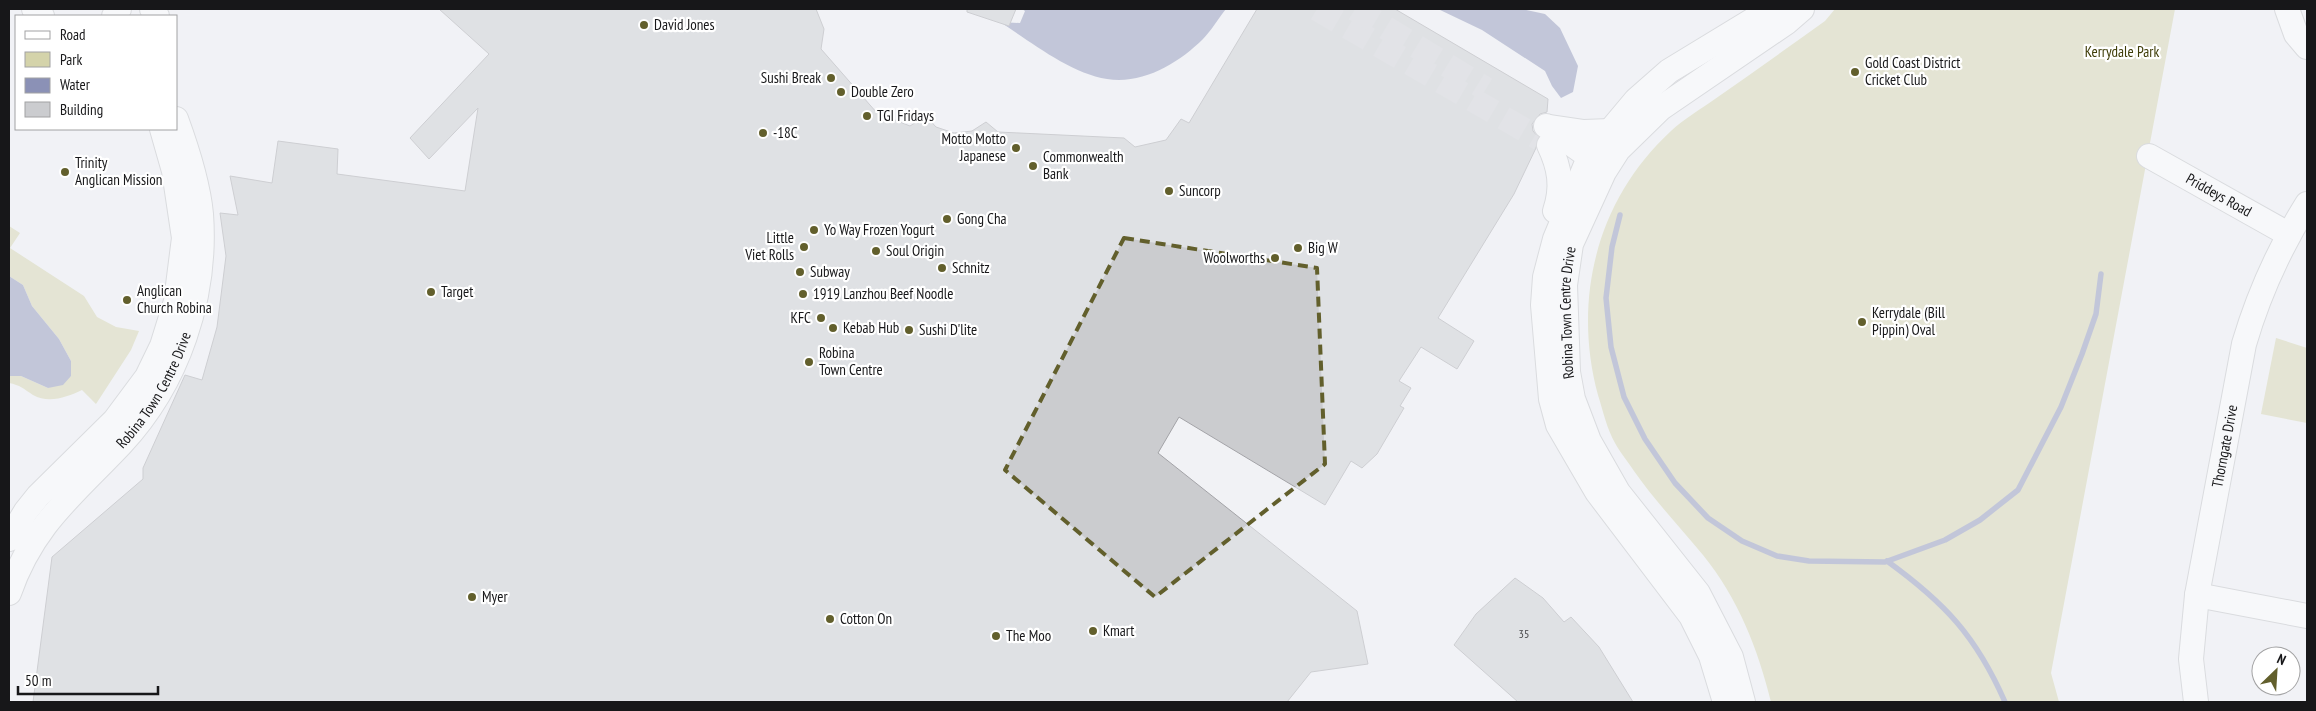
<svg xmlns="http://www.w3.org/2000/svg" width="2316" height="711" font-family="'PT Sans Narrow',sans-serif">
<rect width="100%" height="100%" fill="#f1f2f5"/>
<g fill="#d4d3aa">
<path d="M 1835,9 L 2175,9 L 2051,673 L 2059,702 L 1771,702 C 1758,649 1738,598 1703,555 C 1680,527 1655,501 1634,471 C 1628,462 1620,452 1615,443 C 1607,429 1603,411 1598,395 C 1572,299 1597,199 1671,131 C 1684,119 1701,109 1715,99 C 1752,73 1789,47 1825,21 Z"/>
<path d="M 9,226 L 20,233 L 10,248 L 84,296 L 97,317 L 116,327 L 139,331 L 131,350 L 96,404 L 82,390 C 67,397 49,404 33,395 C 24,389 20,385 9,383 L 9,376 L 21,376 L 48,388 L 71,376 L 71,361 L 59,339 L 32,306 L 23,285 L 9,276 Z"/>
<polygon points="2276,338 2307,348 2307,423 2261,414"/>
</g>
<g fill="#8b91b6">
<path d="M 1022,9 L 1226,9 C 1218,19 1211,31 1203,39 C 1179,63 1142,85 1107,79 C 1070,73 1031,42 1000,22 L 1020,23 L 1025,11 Z"/>
<polygon points="1438,9 1522,9 1545,14 1560,28 1578,66 1573,92 1561,98 1552,86 1545,71 1482,30"/>
<polygon points="9,276 23,285 32,306 59,339 71,361 71,376 63,385 48,388 21,376 9,376"/>
</g>
<g fill="none" stroke-linecap="round" stroke-linejoin="round">
<g stroke="#8b91b6" stroke-width="5.5">
<polyline points="1620,215 1612,247 1606,298 1611,347 1624,397 1645,439 1675,483 1708,518 1742,541 1777,556 1809,561 1885,562 1945,540 1980,520 2018,490 2061,407 2082,354 2096,314 2101,274"/>
<path d="M 1887,561 C 1945,603 1976,636 2005,702"/>
</g>
</g>
<g fill="#cbcccf" stroke="#a3a3a7">
<polygon points="439,9 816,9 824,29 821,49 877,113 910,126 926,116 936,127 954,133 972,131 986,122 998,132 1124,138 1135,147 1166,140 1181,119 1189,123 1257,9 1395,9 1548,99 1547,112 1540,114 1532,124 1533,131 1538,137 1536,148 1514,194 1438,318 1474,341 1457,369 1421,347 1399,381 1411,388 1400,406 1404,408 1377,454 1362,468 1351,461 1325,505 1179,417 1158,453 1357,611 1368,664 1311,672 1287,702 33,702 52,557 143,479 143,468 185,375 202,380 217,327 226,256 220,213 238,215 230,176 272,183 278,141 338,149 337,174 465,191 478,108 429,159 410,138 489,54"/>
<polygon points="967,9 1016,9 1009,26 967,12"/>
<polygon points="1515,578 1543,598 1564,622 1571,617 1599,647 1633,702 1518,702 1454,645 1476,614"/>
</g>
<g fill="none" stroke-linecap="round" stroke-linejoin="round">
<g stroke="#d0d1d4" stroke-width="24" stroke-dasharray="24 12" stroke-linecap="butt">
<polyline points="1317,9 1540,139"/>
<polyline points="1355,9 1486,89"/>
</g>
<defs>
<g id="minor">
<polyline points="34,9 42,16"/>
<polyline points="152,9 157,16"/>
<polyline points="2287,9 2296,34 2307,47"/>
<polyline points="114,16 119,9"/>
<polyline points="1546,126 1591,158 1602,169"/>
<polyline points="1550,127 1584,132 1610,131"/>
<path d="M 1549,145 C 1560,168 1563,187 1555,211"/>
<path id="s1" d="M 2149,156 L 2288,234"/>
<polyline points="9,539 26,511 38,496 115,420 147,377 162,346 176,301 184,238 174,171 162,129"/>
<path id="s2" d="M 9,593 C 33,524 74,494 121,444 C 178,383 207,297 201,214 C 198,182 187,149 176,119"/>
<polyline points="2197,595 2307,616"/>
<polyline points="1725,702 1711,656 1691,616 1597,492 1558,425 1551,399 1543,305 1545,277 1555,239 1585,167 1610,131 1636,100 1669,71 1771,9"/>
<path id="s3" d="M 1743,702 L 1731,657 L 1698,593 L 1618,492 L 1589,441 L 1573,399 L 1568,372 L 1565,285 L 1571,244 L 1604,172 L 1618,150 L 1661,108 L 1787,22 L 1802,9"/>
<path id="s4" d="M 2196,702 L 2191,659 L 2197,595 L 2244,344 C 2259,293 2279,249 2307,204"/>
</g>
</defs>
<use href="#minor" stroke="#bfc0c3" stroke-width="26"/>
<use href="#minor" stroke="#fff" stroke-width="24"/>
</g>
<path d="M0 0H2316V711H0ZM 1124,238 L 1317,268 L 1325,464 L 1155,597 L 1005,470 Z" fill="#f1f2f5" fill-opacity=".55" fill-rule="evenodd"/>
<path fill="none" stroke="#625f2c" stroke-width="4" stroke-dasharray="10 6" stroke-linejoin="round" d="M 1124,238 L 1317,268 L 1325,464 L 1155,597 L 1005,470 Z"/>
<g fill="#625f2c" stroke="#fff" stroke-width="2">
<circle cx="644" cy="25" r="5"/>
<circle cx="1855" cy="72" r="5"/>
<circle cx="831" cy="78" r="5"/>
<circle cx="841" cy="92" r="5"/>
<circle cx="867" cy="116" r="5"/>
<circle cx="763" cy="133" r="5"/>
<circle cx="1016" cy="148" r="5"/>
<circle cx="1033" cy="166" r="5"/>
<circle cx="65" cy="172" r="5"/>
<circle cx="1169" cy="191" r="5"/>
<circle cx="947" cy="219" r="5"/>
<circle cx="814" cy="230" r="5"/>
<circle cx="804" cy="247" r="5"/>
<circle cx="1298" cy="248" r="5"/>
<circle cx="876" cy="251" r="5"/>
<circle cx="1275" cy="258" r="5"/>
<circle cx="942" cy="268" r="5"/>
<circle cx="800" cy="272" r="5"/>
<circle cx="431" cy="292" r="5"/>
<circle cx="803" cy="294" r="5"/>
<circle cx="127" cy="300" r="5"/>
<circle cx="821" cy="318" r="5"/>
<circle cx="1862" cy="322" r="5"/>
<circle cx="833" cy="328" r="5"/>
<circle cx="909" cy="330" r="5"/>
<circle cx="809" cy="362" r="5"/>
<circle cx="472" cy="597" r="5"/>
<circle cx="830" cy="619" r="5"/>
<circle cx="1093" cy="631" r="5"/>
<circle cx="996" cy="636" r="5"/>
</g>
<g text-anchor="middle" stroke-width="4.5" stroke-linejoin="round" paint-order="stroke">
<g font-size="12" fill="#444446">
<text x="1524" y="638">35</text>
</g>
<g font-size="15" fill="#171719" stroke="#fff" text-anchor="start">
<text x="654" y="30">David Jones</text>
<text x="1865" y="68">Gold Coast District<tspan x="1865" dy="17">Cricket Club</tspan></text>
<text x="821" y="83" text-anchor="end">Sushi Break</text>
<text x="851" y="97">Double Zero</text>
<text x="877" y="121">TGI Fridays</text>
<text x="773" y="138">-18C</text>
<text x="1006" y="144" text-anchor="end">Motto Motto<tspan x="1006" dy="17">Japanese</tspan></text>
<text x="1043" y="162">Commonwealth<tspan x="1043" dy="17">Bank</tspan></text>
<text x="75" y="168">Trinity<tspan x="75" dy="17">Anglican Mission</tspan></text>
<text x="1179" y="196">Suncorp</text>
<text x="957" y="224">Gong Cha</text>
<text x="824" y="235">Yo Way Frozen Yogurt</text>
<text x="794" y="243" text-anchor="end">Little<tspan x="794" dy="17">Viet Rolls</tspan></text>
<text x="1308" y="253">Big W</text>
<text x="886" y="256">Soul Origin</text>
<text x="1265" y="263" text-anchor="end">Woolworths</text>
<text x="952" y="273">Schnitz</text>
<text x="810" y="277">Subway</text>
<text x="137" y="296">Anglican<tspan x="137" dy="17">Church Robina</tspan></text>
<text x="441" y="297">Target</text>
<text x="813" y="299">1919 Lanzhou Beef Noodle</text>
<text x="1872" y="318">Kerrydale (Bill<tspan x="1872" dy="17">Pippin) Oval</tspan></text>
<text x="811" y="323" text-anchor="end">KFC</text>
<text x="843" y="333">Kebab Hub</text>
<text x="919" y="335">Sushi D'lite</text>
<text x="819" y="358">Robina<tspan x="819" dy="17">Town Centre</tspan></text>
<text x="482" y="602">Myer</text>
<text x="840" y="624">Cotton On</text>
<text x="1103" y="636">Kmart</text>
<text x="1006" y="641">The Moo</text>
</g>
<g font-size="15" fill="#3f3d09" stroke="#fff">
<text x="2122" y="57">Kerrydale Park</text>
</g>
<g font-size="15" fill="#171719" stroke="#fff">
<text dy="5" stroke="none"><textPath href="#s1" startOffset="80">Priddeys Road</textPath></text>
<text dy="5" stroke="none"><textPath href="#s3" startOffset="438">Robina Town Centre Drive</textPath></text>
<text dy="5" stroke="none"><textPath href="#s2" startOffset="252">Robina Town Centre Drive</textPath></text>
<text dy="5" stroke="none"><textPath href="#s4" startOffset="259">Thorngate Drive</textPath></text>
</g>
</g>
<rect width="2316" height="711" fill="none" stroke="#171719" stroke-width="20"/>
<rect x="15" y="15" width="162" height="115" fill="#ffffff" stroke="#a2a2a3"/>
<rect x="25" y="31" width="25" height="8" fill="#ffffff" stroke="#a2a2a3"/>
<text x="60" y="40" font-size="15" fill="#171719">Road</text>
<rect x="25" y="52" width="25" height="15" fill="#d4d3aa" stroke="#a2a2a3"/>
<text x="60" y="65" font-size="15" fill="#171719">Park</text>
<rect x="25" y="78" width="25" height="15" fill="#8b91b6" stroke="#a2a2a3"/>
<text x="60" y="90" font-size="15" fill="#171719">Water</text>
<rect x="25" y="102" width="25" height="15" fill="#cbcccf" stroke="#a2a2a3"/>
<text x="60" y="115" font-size="15" fill="#171719">Building</text>
<g transform="translate(2276 671) rotate(25)"><circle r="24" fill="#ffffff" stroke="#a2a2a3"/>
<path d="M0-4L9 19L0 12L-9 19Z" fill="#625f2c"/>
<text y="-8" font-size="14" font-weight="bold" text-anchor="middle" fill="#171719">N</text>
</g>
<path d="M18 686v8h140v-8" fill="none" stroke="#171719" stroke-width="2.5"/>
<text x="25" y="686" font-size="15" fill="#171719" stroke="#ffffff" stroke-width="4" paint-order="stroke">50 m</text>
</svg>
